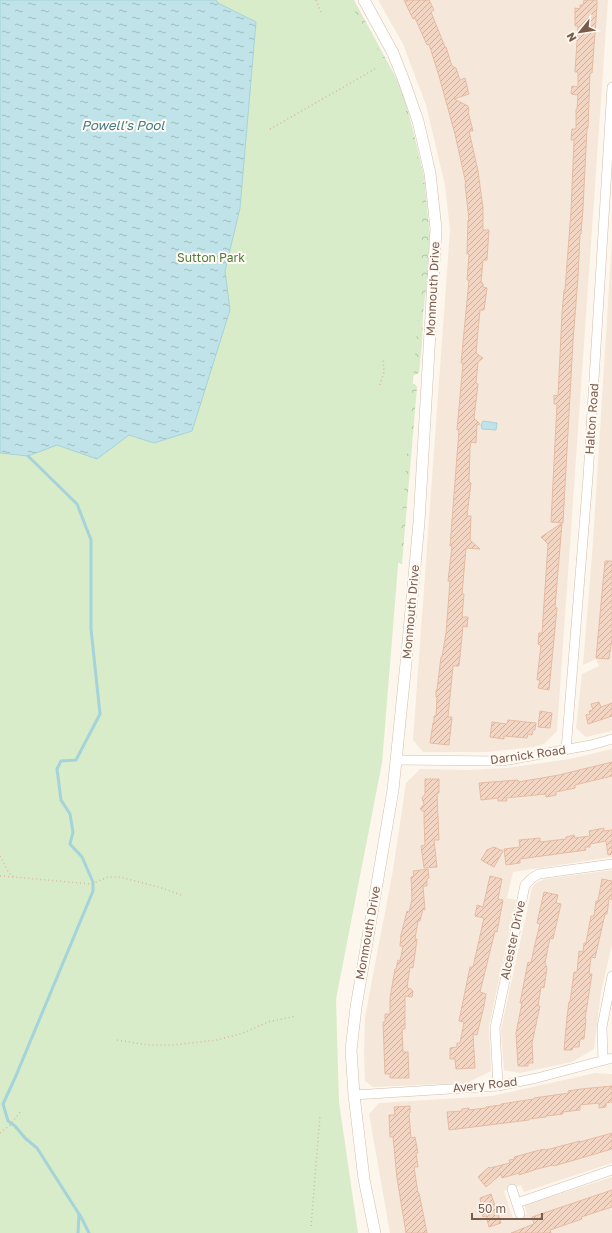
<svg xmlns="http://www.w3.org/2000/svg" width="612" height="1233" font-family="'Golos Text',sans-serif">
<defs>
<pattern id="forest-crowns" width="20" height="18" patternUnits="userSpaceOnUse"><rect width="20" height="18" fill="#d8ecc9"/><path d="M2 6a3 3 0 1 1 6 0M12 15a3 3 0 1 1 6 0" fill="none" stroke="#b4c2a5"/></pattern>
<pattern id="water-ripples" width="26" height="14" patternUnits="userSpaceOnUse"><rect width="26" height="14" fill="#bfe3e8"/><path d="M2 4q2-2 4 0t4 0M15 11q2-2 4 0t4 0" fill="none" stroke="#a0bbbe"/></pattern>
<pattern id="building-hatch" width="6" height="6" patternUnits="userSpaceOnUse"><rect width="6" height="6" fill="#f3d5c3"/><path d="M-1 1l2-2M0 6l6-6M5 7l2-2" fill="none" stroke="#cab0a1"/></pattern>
</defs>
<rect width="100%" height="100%" fill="#fdf6ec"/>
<g fill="#f5e8da">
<polygon points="378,0 608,0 557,731 544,744 533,747 487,752 423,752 413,740 450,230 445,185 426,105 403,44"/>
<polygon points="612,239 612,731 586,737 576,728 582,674 599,666 596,659 583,665 593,542"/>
<polygon points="612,749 612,857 513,872 507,898 516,900 489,1026 491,1071 467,1083 373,1087 365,1081 364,1055 365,1017 393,870 406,783 420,769 469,770 506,768 570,759"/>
<polygon points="612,870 612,945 601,992 594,1049 572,1062 520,1073 504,1070 501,1031 503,1020 532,888 536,883 545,879"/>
<polygon points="595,1073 612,1074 612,1163 524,1192 521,1185 504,1191 513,1219 527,1214 525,1206 528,1204 612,1177 612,1233 390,1233 369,1114 379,1103 492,1096"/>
</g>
<g fill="url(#forest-crowns)">
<polygon points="336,0 354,0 394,74 404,97 413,130 424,176 430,236 428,273 423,314 422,343 419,373 410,377"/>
<polygon points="408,383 415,384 417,387 402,564 391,560"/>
</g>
<polygon fill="#d8ecc9" points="0,0 348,0 400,87 423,180 421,282 382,763 336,999 339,1102 358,1233 0,1233"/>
<g fill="url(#water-ripples)" stroke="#a5d3da">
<polygon points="0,0 216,0 218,3 256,22 240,208 225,271 230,310 192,431 154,443 129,435 97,459 57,445 28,456 0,453"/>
<polygon points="483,421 497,423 496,430 482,429 481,425"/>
</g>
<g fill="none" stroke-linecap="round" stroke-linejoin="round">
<g stroke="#a5d3da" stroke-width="3">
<polyline points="28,456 77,504 91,540 91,629 100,714 76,760 61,761 57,769 61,800 70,814 73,832 70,844 82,857 93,882 93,891 15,1078 3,1104 8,1121 15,1126 25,1138 37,1148 79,1214 78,1233"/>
<polyline points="80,1215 89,1233"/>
</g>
</g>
<g fill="url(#building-hatch)" stroke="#e6bba3">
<polygon points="404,0 429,0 434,10 431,12 445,47 446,47 452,66 456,68 460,80 465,78 469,94 454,99 468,106 469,110 468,112 473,131 469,131 478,171 483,208 483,230 489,230 487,260 483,260 481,283 483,283 483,287 487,288 484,310 480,310 476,353 483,358 478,362 476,383 478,384 474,418 480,424 477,425 476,443 471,442 470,448 469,482 471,483 467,516 471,516 470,540 480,549 466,548 462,594 464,594 462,617 468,617 467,627 463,626 459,666 453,666 448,717 452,717 449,745 430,743 433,723 434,723 434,716 436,716 437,698 436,697 436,690 437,690 441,657 442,657 446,633 450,581 448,581 452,546 450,546 459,430 457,430 463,363 461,363 469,280 467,280 469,254 467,254 468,220 469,220 465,184 466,184 455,134 439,76 429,44 427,45 415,18 413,19"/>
<polygon points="584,0 597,0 597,6 592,73 590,73 588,128 587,128 583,208 581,234 580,234 578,277 573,341 563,523 551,522 557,404 554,404 554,395 558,396 562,313 564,290 565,290 571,211 574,140 571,140 572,129 576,129 576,109 577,109 578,95 571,94 572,86 578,87 578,72 575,72 578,26 575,26 575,8 580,9 580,5 583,5"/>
<polygon points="562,523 555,607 557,608 549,690 538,688 540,680 537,680 541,645 538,644 539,633 542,633 548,544 541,537"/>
<polygon points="605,561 612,561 612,639 609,659 596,658"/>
<polygon points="599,702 601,707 612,703 612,716 588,724 586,715 590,714 589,711 593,710 591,704"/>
<polygon points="540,711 552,713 550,728 538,727"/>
<polygon points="508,720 536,723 535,730 533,730 532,735 528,734 527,738 504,736 504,739 490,737 492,722 507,724"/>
<polygon points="612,762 612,776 575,785 575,788 556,792 556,795 546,797 546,794 506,798 507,801 498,801 498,798 481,800 479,783 518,780 518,782 559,775"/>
<polygon points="425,779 439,779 439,793 437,793 439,840 434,840 437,867 424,868 421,846 425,845 424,820 424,812 420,809 424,804 422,798 425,794"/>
<polygon points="604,828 604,831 612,830 612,854 608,855 606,841 590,844 590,847 585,847 586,850 520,859 520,863 506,865 504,849 520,847 519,840 540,838 540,842 566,839 566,837 574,835 575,838 590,836 589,831"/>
<polygon points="494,847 503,851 494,867 481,860 487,850"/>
<polygon points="428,869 429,878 427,879 427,886 423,886 425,910 423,909 420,921 418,921 415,939 417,939 413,968 410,967 407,988 411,989 413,991 412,997 405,996 405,1029 402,1029 403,1052 408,1052 409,1078 390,1078 390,1074 385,1074 383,1022 385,1022 385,1014 390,1014 390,998 395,969 396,969 398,960 400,961 403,946 400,946 401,935 407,911 409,912 412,899 411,877 414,876 413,871"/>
<polygon points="490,876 502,879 498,899 503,900 497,932 495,931 480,992 486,994 484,1006 477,1035 473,1034 475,1068 456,1069 455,1059 450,1059 450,1048 457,1047 457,1043 460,1043 464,1022 459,1021 470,967 473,967 484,918 475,916 477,905 483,907"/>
<polygon points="602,879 612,881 612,899 609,899 607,914 605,914 595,958 591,957 589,974 592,974 585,1019 586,1019 584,1039 580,1039 579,1047 573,1047 572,1050 564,1050 567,1017 569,1002 570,1002 574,972 577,972 579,951 583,952 584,943 586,943 591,916 594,916 596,901 598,901"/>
<polygon points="544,892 558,895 556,903 561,904 553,939 550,938 545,963 547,968 545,981 544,988 541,987 538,1006 540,1006 532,1043 533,1063 528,1063 528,1066 518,1066 516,1033 522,1003 520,1003 528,962 531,963 535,944 540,924 537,923"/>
<polygon points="612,1086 612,1102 606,1103 606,1107 599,1108 599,1103 580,1105 580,1110 563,1112 563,1114 546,1116 546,1117 529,1119 529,1120 449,1130 447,1112 462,1111 462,1109 469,1108 469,1110 486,1108 486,1107 501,1105 501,1104 534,1099 534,1098 569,1093 568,1091 581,1089"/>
<polygon points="410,1106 410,1113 409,1114 411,1138 415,1137 418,1153 416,1153 418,1167 414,1167 418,1193 419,1193 427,1233 406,1233 397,1178 393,1137 390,1137 389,1115 395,1115 394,1107"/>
<polygon points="612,1133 612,1149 554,1166 553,1165 537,1169 519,1175 519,1173 502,1178 501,1174 486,1187 478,1177 489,1167 490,1168 510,1163 509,1160 515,1159 514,1157 536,1151 545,1149 546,1150 580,1141 580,1142"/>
<polygon points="612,1190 612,1207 581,1217 582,1219 550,1230 551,1233 511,1233 534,1224 532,1217"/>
<polygon points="491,1194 501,1223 489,1227 486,1216 483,1217 479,1204 481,1203 480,1198"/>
</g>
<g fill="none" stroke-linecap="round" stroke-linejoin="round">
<defs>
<g id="minor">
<polyline points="566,750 588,477 612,87"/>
<polyline points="396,760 503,761 591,745 612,739"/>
<polyline points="603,1060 602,1027 612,976"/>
<polyline points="498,1086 495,1028 525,885 532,878 539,874 612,864"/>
<polyline points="354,1095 498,1086 537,1078 612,1058"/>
<polyline points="512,1189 520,1214"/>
<polyline points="517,1203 612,1170"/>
</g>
<polyline id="tertiary" points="364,0 393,53 404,81 418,121 430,173 436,229 419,522 407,653 393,790 356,1007 351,1050 354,1095 364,1179 375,1233"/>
</defs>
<use href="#minor" stroke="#d1beb0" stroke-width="10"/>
<use href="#tertiary" stroke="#d1beb0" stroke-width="12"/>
<g stroke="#d9b8a5" stroke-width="1.5" stroke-dasharray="1 3" stroke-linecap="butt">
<polyline points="316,0 322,15"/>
<polyline points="270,129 375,69"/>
<polyline points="380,385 384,372 383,358"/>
<polyline points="0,856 9,873 14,877 91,884 108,877 119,877 159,887 181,895"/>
<polyline points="0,876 14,877"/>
<polyline points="117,1040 148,1045 173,1045 217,1040 243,1033 268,1022 296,1016"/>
<polyline points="0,1133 10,1125 21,1111"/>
<polyline points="311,1226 320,1116"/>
</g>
<use href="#minor" stroke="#fff" stroke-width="9"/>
<use href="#tertiary" stroke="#fff" stroke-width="11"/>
</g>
<g text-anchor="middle" stroke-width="4" stroke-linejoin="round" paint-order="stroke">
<g font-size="12" fill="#537a41" stroke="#fffaf3">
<text x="211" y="262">Sutton Park</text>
</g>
<g font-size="12" fill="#7a5c4d" stroke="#fffaf3">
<text transform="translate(433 289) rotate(-87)" y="4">Monmouth Drive</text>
<text transform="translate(592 419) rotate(-86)" y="4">Halton Road</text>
<text transform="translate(411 612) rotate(-85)" y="4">Monmouth Drive</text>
<text transform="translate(528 755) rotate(-8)" y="4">Darnick Road</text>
<text transform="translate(368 933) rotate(-80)" y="4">Monmouth Drive</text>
<text transform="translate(513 940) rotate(-78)" y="4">Alcester Drive</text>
<text transform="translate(485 1085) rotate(-6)" y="4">Avery Road</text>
</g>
<g font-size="13" font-style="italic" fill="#437c86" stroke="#fffaf3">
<text x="123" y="130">Powell's Pool</text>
</g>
</g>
<g transform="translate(580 32) rotate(240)" stroke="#fffaf3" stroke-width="3" paint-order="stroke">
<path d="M0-3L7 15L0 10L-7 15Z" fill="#7a5c4d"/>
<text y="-6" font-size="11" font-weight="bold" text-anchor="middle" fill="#7a5c4d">N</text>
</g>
<path d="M472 1213v6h70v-6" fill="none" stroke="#7a5c4d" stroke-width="2"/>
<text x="478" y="1213" font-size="12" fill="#7a5c4d" stroke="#fffaf3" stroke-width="3" paint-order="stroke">50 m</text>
</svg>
